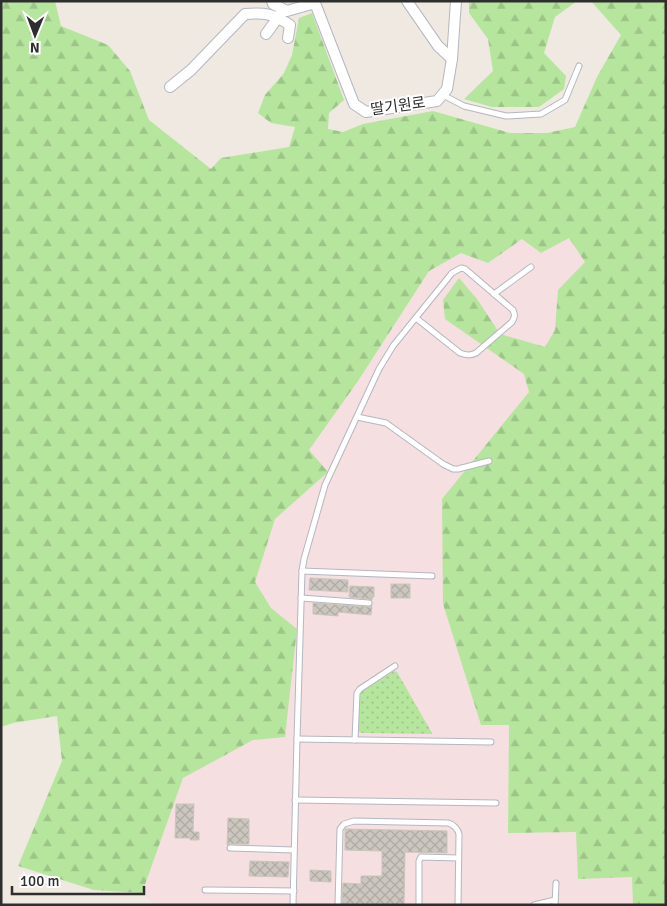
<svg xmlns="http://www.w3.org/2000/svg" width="667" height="906" font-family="Signika,'Noto Sans KR',sans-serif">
<defs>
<pattern id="grass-dots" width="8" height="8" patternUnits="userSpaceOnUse" patternTransform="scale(1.25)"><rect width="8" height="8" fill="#b6e59e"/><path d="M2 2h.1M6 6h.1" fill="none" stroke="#9dc588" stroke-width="1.8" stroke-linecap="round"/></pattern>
<pattern id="forest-firs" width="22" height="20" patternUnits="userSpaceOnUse" patternTransform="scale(1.25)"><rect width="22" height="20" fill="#b6e59e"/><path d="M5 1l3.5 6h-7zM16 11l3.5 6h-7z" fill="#9dc588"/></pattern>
<pattern id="building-cross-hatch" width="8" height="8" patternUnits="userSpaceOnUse" patternTransform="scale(1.25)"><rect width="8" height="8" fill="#cbc7bf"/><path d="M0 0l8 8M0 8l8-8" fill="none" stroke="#afaba4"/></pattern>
</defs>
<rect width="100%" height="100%" fill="#efe9e1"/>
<polygon fill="#f5dfe0" points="569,238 585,262 558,290 555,330 545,347 529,392 442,499 509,725 508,833 576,832 632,877 633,905 155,905 142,893 183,778 253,740 297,629 271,608 255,582 275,519 328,472 309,450 358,381 429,271 461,253 488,263 522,239"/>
<polygon fill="url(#grass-dots)" points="394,671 397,672 432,733 432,734 363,733 358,732 358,699 360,693"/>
<g fill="url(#forest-firs)">
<polygon points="1,1 55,1 61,26 108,45 130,71 149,120 211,169 221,158 289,147 295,127 271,123 258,113 265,95 284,73 292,55 299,18 312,13 344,100 329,113 328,129 343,132 363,124 433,111 510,133 547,133 575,127 597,77 621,35 591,1 666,1 666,905 633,905 632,877 578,879 576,832 508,833 509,725 481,725 443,604 442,499 529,392 524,374 445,319 443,300 459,278 477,299 500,334 545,347 555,330 558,290 585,262 569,238 541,253 522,239 488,263 461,253 429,271 358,381 309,450 328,472 275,519 255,582 271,608 297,629 285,737 253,740 183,778 142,893 94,890 18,866 62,761 57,716 13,723 1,727"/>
<polygon points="469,1 577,1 555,17 544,53 566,76 564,89 539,107 492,107 464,99 493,71 488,39 469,13"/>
</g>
<g fill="url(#building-cross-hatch)" stroke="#cbc5ba">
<polygon points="310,578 348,580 348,592 309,590"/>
<rect x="391" y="584" width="19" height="14"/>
<polygon points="350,586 374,587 374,597 372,597 372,600 369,599 349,597"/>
<polygon points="313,603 369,607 372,606 371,615 338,612 338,616 313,614"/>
<polygon points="176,804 194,804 193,832 199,832 199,840 190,840 190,838 175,838"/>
<polygon points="228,818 249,819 249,844 230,844 227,845"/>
<polygon points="345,829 447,831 447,853 405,852 404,905 342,904 343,883 361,884 361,876 382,876 382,851 345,850"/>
<polygon points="250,861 289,862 288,877 249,876"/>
<polygon points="310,870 331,871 331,882 310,881"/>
</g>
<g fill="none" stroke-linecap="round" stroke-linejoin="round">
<defs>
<g id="lane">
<polyline points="443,95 464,106 506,116 541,114 565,100 579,66"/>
<polyline points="494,294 531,267"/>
<polyline points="357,417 386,423 443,464 453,469 458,469 489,461"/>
<polyline points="302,571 432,576"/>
<polyline points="301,598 369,603"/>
<polyline points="297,739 491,742"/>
<polyline points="355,740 357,693 360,689 395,666"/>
<polyline points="295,800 496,803"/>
<polyline points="230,848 294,850"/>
<polyline points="205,890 294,891"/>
<path d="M 293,905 L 297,739 L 302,571 L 304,559 L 325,485 L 379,369 L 393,346 L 452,273 L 461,268 L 465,269 L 513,310 C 515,315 515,317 512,322 L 476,353 C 470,356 466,355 460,353 L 416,318"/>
<path d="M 338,905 L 340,829 L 344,824 L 354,821 L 448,823 C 453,824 458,829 459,834 L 458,905"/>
<polyline points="419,905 419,861 421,857 458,858"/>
<polyline points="534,905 555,900"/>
<polyline points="555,905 556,883"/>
</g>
<g id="street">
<polyline points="272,1 273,4 287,11 315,3 354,104 366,112 437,101 447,89 452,59 456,1"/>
<polyline points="407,1 438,46 452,59"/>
<polyline points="266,34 282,12"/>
<path d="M 170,87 L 191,70 L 245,14 C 265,12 273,14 290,25 L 288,38"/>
</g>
</defs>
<use href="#lane" stroke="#b4b7c1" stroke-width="7"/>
<use href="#street" stroke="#b4b7c1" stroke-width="12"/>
<use href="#lane" stroke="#fff" stroke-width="5"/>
<use href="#street" stroke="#fff" stroke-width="10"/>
</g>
<g text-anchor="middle" stroke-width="4" stroke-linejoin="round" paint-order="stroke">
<g font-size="15" fill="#2e2e2e" stroke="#fff">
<text transform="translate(398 106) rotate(-8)" y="5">딸기원로</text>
</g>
</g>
<rect width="667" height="906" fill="none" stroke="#2e2e2e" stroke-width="5"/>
<g transform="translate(35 35) rotate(181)" stroke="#ffffff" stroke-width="4" paint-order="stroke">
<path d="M0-4L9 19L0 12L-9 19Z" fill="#2e2e2e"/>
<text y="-8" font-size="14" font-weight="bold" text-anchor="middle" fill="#2e2e2e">N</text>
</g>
<path d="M12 886v8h132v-8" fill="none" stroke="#2e2e2e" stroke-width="2.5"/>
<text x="20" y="886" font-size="15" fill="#2e2e2e" stroke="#ffffff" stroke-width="4" paint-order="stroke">100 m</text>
</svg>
